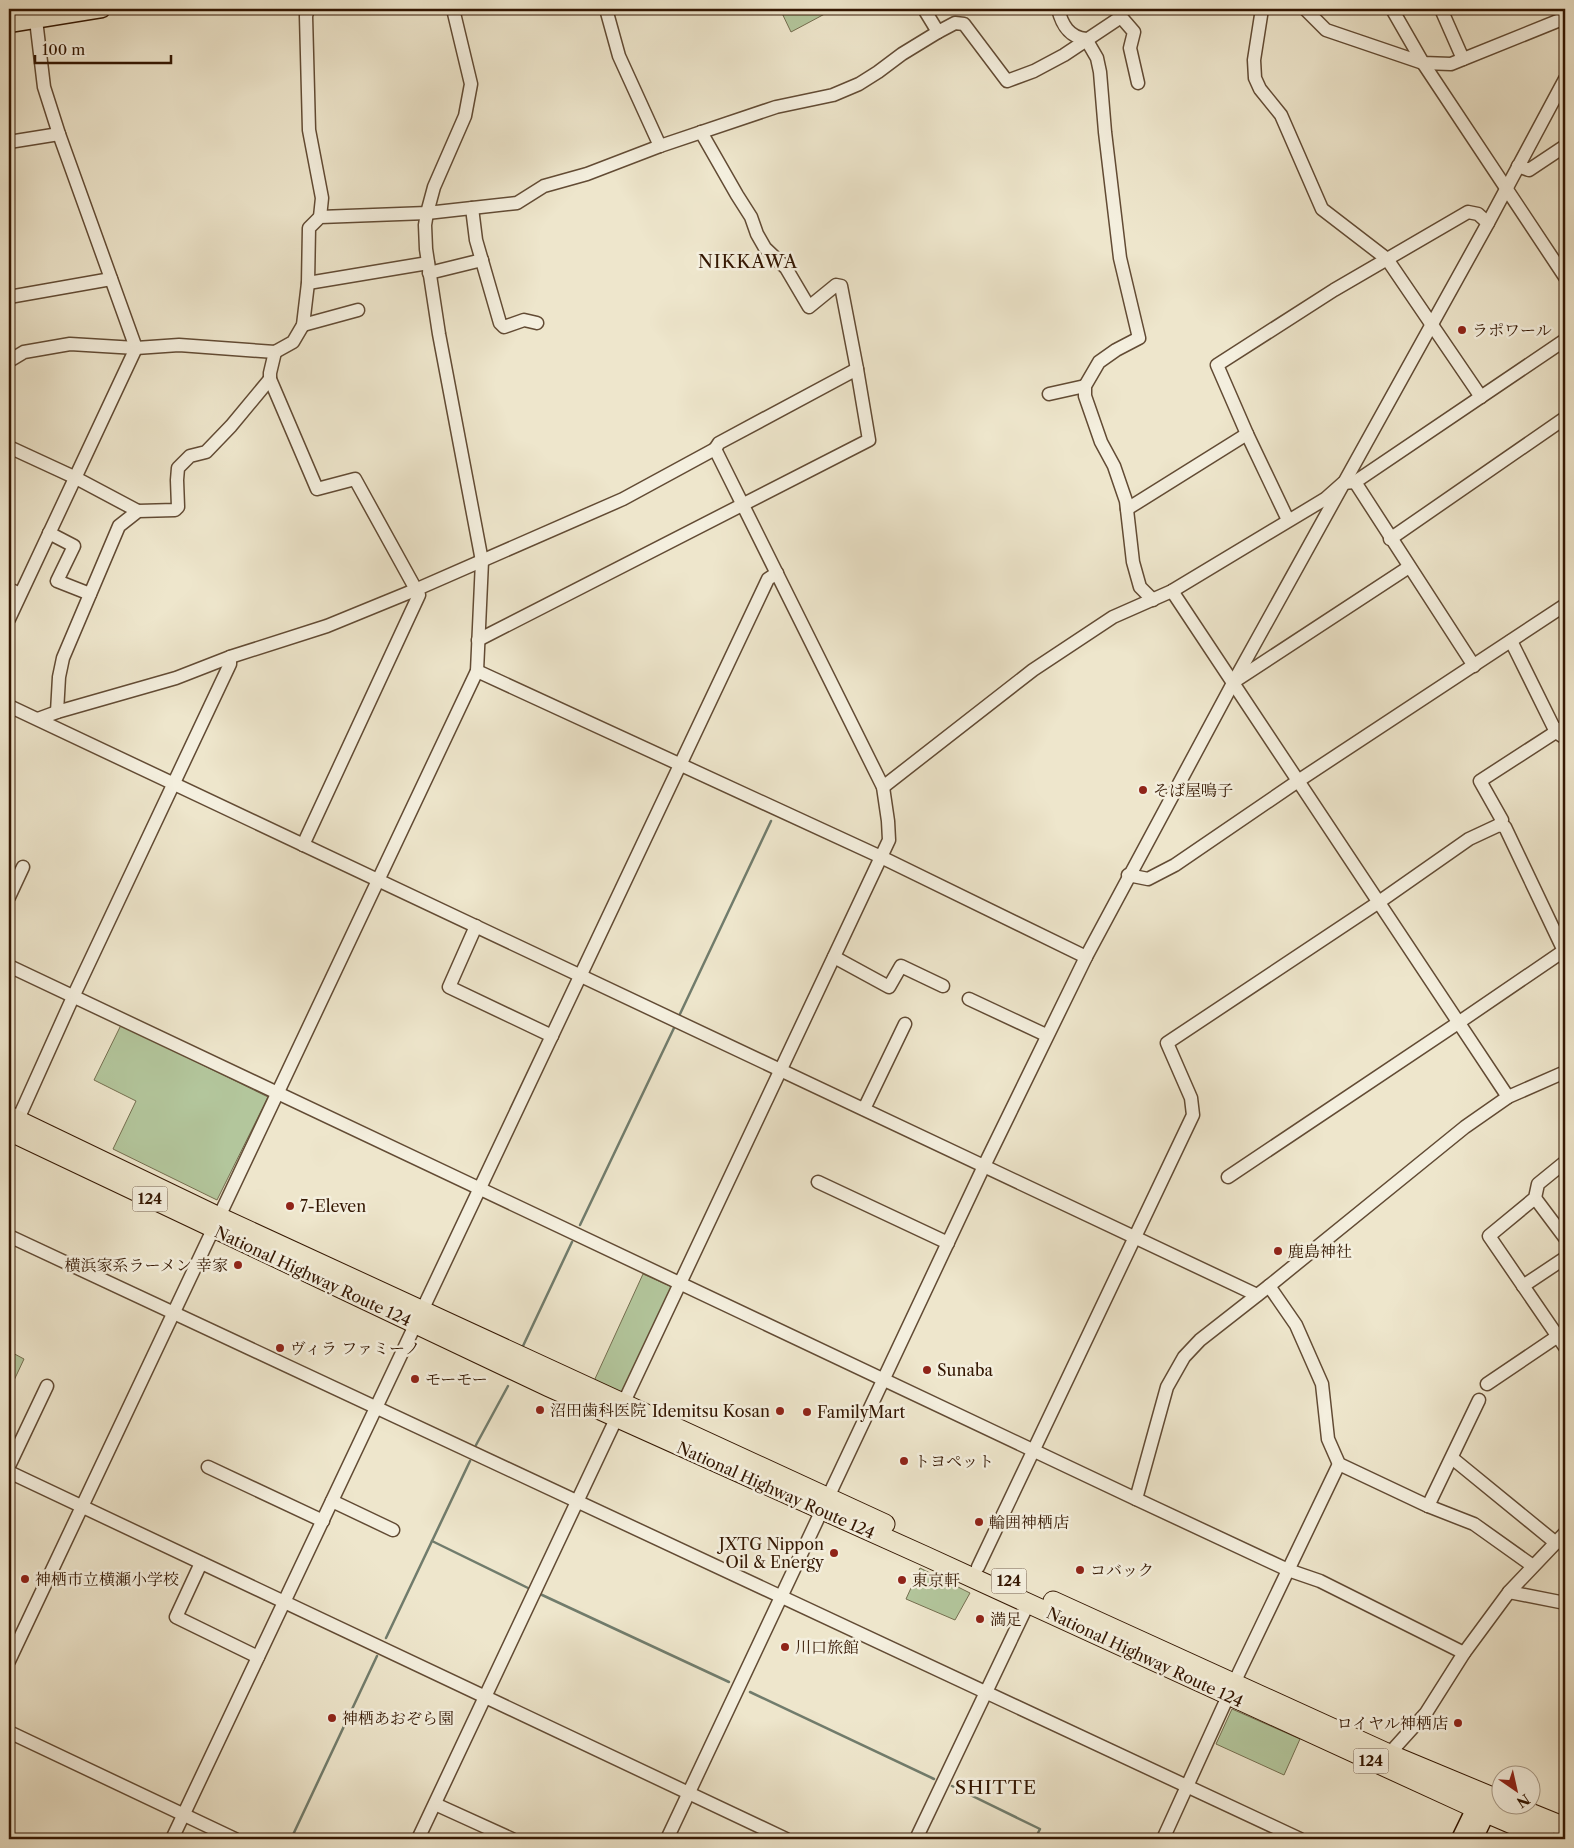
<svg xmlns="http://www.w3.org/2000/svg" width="1574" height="1848" font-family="'Libre Caslon Text','Noto Serif JP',serif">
<rect width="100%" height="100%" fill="#eee6cc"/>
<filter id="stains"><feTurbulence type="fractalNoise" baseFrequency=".004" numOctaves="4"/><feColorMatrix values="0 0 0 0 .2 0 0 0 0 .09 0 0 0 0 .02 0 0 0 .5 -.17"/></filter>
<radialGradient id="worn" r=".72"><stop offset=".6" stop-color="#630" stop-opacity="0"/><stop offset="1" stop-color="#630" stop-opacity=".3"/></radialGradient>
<g fill="#b3c69c" stroke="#746e4f">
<polygon points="780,9 834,9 791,32"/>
<polygon points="121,1025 268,1097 217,1200 113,1149 136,1101 94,1080"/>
<polygon points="643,1274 672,1287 623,1394 594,1381"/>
<polygon points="9,1351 24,1359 9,1391"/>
<polygon points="920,1568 970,1593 955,1620 906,1599"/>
<polygon points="1232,1709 1300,1739 1284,1775 1216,1744"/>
</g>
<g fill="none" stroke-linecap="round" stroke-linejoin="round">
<g stroke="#717c6c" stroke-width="2.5">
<polyline points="680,1014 771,821"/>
<polyline points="580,1225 674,1028"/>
<polyline points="523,1346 572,1242"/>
<polyline points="476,1445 508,1386"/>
<polyline points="432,1541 528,1588"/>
<polyline points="540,1594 729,1682"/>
<polyline points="386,1638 470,1461"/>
<polyline points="750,1692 934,1779"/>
<polyline points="952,1786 1040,1829 1035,1839"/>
<polyline points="291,1839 377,1656"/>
</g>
<defs>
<g id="minor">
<polyline points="308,9 306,16 309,130 322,198 320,217"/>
<polyline points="606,9 619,56 660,146"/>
<polyline points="924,9 938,32 955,23 964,24 1007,81 1034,71 1064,55 1121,17 1134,32 1130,48 1138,83"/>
<path d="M 1058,9 C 1062,25 1069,37 1086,39 L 1097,58 L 1100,72 L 1105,132 L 1120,258 L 1139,338 L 1116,350 L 1099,362 L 1085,386 L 1085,396 L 1101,442 L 1114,466 L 1126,501 L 1133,562 L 1140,587 L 1153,600"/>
<polyline points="1262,9 1254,60 1255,78 1260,89 1281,115 1322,209 1387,259 1481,397"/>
<polyline points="1305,9 1326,30 1423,63 1451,64 1565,18"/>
<polyline points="1392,9 1423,63 1565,277"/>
<polyline points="1441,9 1463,59"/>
<polyline points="701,132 737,195 751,217 757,234 765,248 786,268 809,307 836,285 841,286 857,369"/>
<polyline points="9,142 59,134"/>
<polyline points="1518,166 1529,170 1565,146"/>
<polyline points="472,208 476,240 500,323 504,327 524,320 537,323"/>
<polyline points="429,273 482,260"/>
<polyline points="308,283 428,263"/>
<polyline points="9,297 111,279"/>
<polyline points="303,325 358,310"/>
<polyline points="275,352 270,373 270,379 317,489 355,479 419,595 303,845"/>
<polyline points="9,361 24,352 70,344 136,348 179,345 275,352 293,342 303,325 308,283 309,228 320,217 427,213 517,203 544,186 587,174 660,146 776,107 833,95 859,84 878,72 902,54 938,32"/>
<polyline points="1049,394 1085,386"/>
<polyline points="9,447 74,477 138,511"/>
<polyline points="1355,482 1474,666"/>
<polyline points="1127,509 1247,434"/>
<polyline points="1288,520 1247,434 1217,365 1334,290 1468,212 1478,214 1488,223"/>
<polyline points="49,533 74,546 57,581 90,594"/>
<polyline points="1390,539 1565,418"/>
<polyline points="9,589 20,594"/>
<polyline points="1172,591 1508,1097"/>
<polyline points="9,619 136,348 59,134 44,87 36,20 39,14 38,9"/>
<polyline points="478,640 869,440 857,369 719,443 715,449"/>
<polyline points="1511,641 1556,732 1565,738"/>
<polyline points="477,671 881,857 1086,957"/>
<polyline points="1235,681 1409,567"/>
<polyline points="9,706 1257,1295"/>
<polyline points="57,712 59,677 63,658 119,526 138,511 175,510 178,507 177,480 178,468 190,456 206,452 231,426 270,379"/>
<path d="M 38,719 L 57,712 L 176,678 L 230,657 L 327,626 L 415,590 L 623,499 L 715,449 L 883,787 L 888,821 L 889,840 C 731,1173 574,1506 418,1839"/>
<polyline points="883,787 1033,670 1113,617 1172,591 1325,499 1343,483 1355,482 1565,340"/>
<polyline points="1499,825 1502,820 1480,781 1565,726"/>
<polyline points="1128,875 1148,879 1175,865 1298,781 1565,605"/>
<polyline points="9,897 23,867"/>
<polyline points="476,926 449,987 552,1036"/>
<polyline points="834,957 889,987 901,966 943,986"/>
<polyline points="9,966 1136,1499 1288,1570 1320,1581 1464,1653"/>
<polyline points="969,999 1046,1035"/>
<polyline points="864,1109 905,1024"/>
<polyline points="15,1126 73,997 230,664 230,657"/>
<polyline points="1565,1162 1538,1184 1535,1198 1489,1236 1565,1347"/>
<polyline points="1228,1177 1458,1023 1565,950"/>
<polyline points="818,1182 948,1243"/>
<polyline points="1535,1198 1565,1238"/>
<polyline points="9,1236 1300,1839"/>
<polyline points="1269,1286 1296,1325 1322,1384 1328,1439 1339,1464 1428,1506 1474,1524 1533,1566"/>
<polyline points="1523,1286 1565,1258"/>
<polyline points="1487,1384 1558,1336"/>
<polyline points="1452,1458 1556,1543"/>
<polyline points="9,1466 47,1386"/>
<polyline points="208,1467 323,1521"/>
<polyline points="9,1472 786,1839"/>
<polyline points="1136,1499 1167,1387 1184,1357 1200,1340 1269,1286 1465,1127 1508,1097 1565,1072"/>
<polyline points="332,1501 393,1530"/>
<polyline points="1428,1506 1479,1400"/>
<polyline points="201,1563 176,1617 258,1657"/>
<polyline points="978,1567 1193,1115 1191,1098 1167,1043 1379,902 1469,839 1499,825 1505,827 1564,951"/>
<polyline points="1509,1592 1565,1603"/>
<polyline points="9,1661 477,671 482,561 439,334 426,249 425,225 427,213 434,187 465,116 471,84 453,9"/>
<polyline points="9,1732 235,1839"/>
<polyline points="1389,1754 1426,1713 1464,1653 1509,1592 1565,1533"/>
<polyline points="435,1804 512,1839"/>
<polyline points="172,1839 768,579 777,573"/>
<polyline points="667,1839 984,1166 1086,957 1233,683 1488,223 1565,79"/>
<polyline points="916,1839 1028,1604"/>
<polyline points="1163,1839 1234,1683 1339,1464"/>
</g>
<g id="major">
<polyline points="9,24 102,9"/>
<polyline points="1460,1839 1475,1808 1484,1798"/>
<polyline points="1474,1839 1486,1814 1487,1802"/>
</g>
<g id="highway">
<polyline points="9,1116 219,1217 885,1524"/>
<polyline points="9,1131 549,1387 925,1556 1475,1808 1547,1839"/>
<polyline points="1053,1601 1389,1754 1502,1801"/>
<polyline points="1513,1806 1565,1827"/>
</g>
</defs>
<use href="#minor" stroke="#624b34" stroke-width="15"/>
<use href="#major" stroke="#341702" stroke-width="19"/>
<use href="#highway" stroke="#341702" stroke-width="21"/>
<use href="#minor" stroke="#f4efde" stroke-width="12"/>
<use href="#major" stroke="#eee6cc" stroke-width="16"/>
<use href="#highway" stroke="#eee6cc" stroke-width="19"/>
</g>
<g fill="#8f2418" stroke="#f4efde" stroke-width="2">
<circle cx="1462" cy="330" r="5"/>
<circle cx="1143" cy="790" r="5"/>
<circle cx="290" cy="1206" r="5"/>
<circle cx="1278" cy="1251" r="5"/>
<circle cx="238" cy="1265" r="5"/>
<circle cx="280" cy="1348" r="5"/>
<circle cx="927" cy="1370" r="5"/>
<circle cx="415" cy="1379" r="5"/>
<circle cx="540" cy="1410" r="5"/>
<circle cx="780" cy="1411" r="5"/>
<circle cx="807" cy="1412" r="5"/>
<circle cx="904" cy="1461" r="5"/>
<circle cx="979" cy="1522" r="5"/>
<circle cx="834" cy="1553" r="5"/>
<circle cx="1080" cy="1570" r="5"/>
<circle cx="25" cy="1579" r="5"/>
<circle cx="902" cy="1580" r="5"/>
<circle cx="980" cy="1619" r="5"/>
<circle cx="785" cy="1647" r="5"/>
<circle cx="332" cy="1718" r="5"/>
<circle cx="1458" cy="1723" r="5"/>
</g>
<g text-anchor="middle" stroke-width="5" stroke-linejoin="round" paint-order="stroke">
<g fill="#f4efde" stroke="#6e5844" stroke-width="1">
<rect x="132.5" y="1186.5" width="35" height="25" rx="4"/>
<rect x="991.5" y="1568.5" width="35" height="25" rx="4"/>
<rect x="1353.5" y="1748.5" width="35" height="25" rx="4"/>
</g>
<g font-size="15" font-weight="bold" fill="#341702">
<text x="150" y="1204">124</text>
<text x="1009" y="1586">124</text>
<text x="1371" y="1766">124</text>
</g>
<g font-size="16" fill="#341702" stroke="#f4efde" text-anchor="start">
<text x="1472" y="336">ラポワール</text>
<text x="1153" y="796">そば屋鳴子</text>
<text x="300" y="1212">7-Eleven</text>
<text x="1288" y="1257">鹿島神社</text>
<text x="228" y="1271" text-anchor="end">横浜家系ラーメン 幸家</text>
<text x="290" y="1354">ヴィラ ファミーノ</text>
<text x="937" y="1376">Sunaba</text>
<text x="425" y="1385">モーモー</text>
<text x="550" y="1416">沼田歯科医院</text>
<text x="770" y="1417" text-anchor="end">Idemitsu Kosan</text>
<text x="817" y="1418">FamilyMart</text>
<text x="914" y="1467">トヨペット</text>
<text x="989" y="1528">輪囲神栖店</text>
<text x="824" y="1550" text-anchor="end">JXTG Nippon<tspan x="824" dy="18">Oil &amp; Energy</tspan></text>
<text x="1090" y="1576">コバック</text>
<text x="35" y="1585">神栖市立横瀬小学校</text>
<text x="912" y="1586">東京軒</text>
<text x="990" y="1625">満足</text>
<text x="795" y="1653">川口旅館</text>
<text x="342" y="1724">神栖あおぞら園</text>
<text x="1448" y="1729" text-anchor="end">ロイヤル神栖店</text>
</g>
<g font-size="16" fill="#341702" stroke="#f4efde">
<text transform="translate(313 1276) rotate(25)" y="6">National Highway Route 124</text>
<text transform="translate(776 1490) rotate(24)" y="6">National Highway Route 124</text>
<text transform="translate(1145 1657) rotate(25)" y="6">National Highway Route 124</text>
</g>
<g font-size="18" letter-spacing="1" fill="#341702" stroke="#f4efde">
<text x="748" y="268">NIKKAWA</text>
</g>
<g font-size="19" letter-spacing="1" fill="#341702" stroke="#f4efde">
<text x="996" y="1794">SHITTE</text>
</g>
</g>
<rect width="1574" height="1848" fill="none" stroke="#eee6cc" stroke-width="30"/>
<rect x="10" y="10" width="1554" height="1828" fill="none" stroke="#341702" stroke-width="2.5"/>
<rect x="15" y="15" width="1544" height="1818" fill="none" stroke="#341702"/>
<g transform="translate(1516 1790) rotate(146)"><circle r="24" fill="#f4efde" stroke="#a79986"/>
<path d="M0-4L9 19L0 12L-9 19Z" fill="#8f2418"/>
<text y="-8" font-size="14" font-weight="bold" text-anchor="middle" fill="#341702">N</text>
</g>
<path d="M35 55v8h136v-8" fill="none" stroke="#341702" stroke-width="2.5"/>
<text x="42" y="55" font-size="15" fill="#341702" stroke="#f4efde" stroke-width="4" paint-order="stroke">100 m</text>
<rect width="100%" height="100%" filter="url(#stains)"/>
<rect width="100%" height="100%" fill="url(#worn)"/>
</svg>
